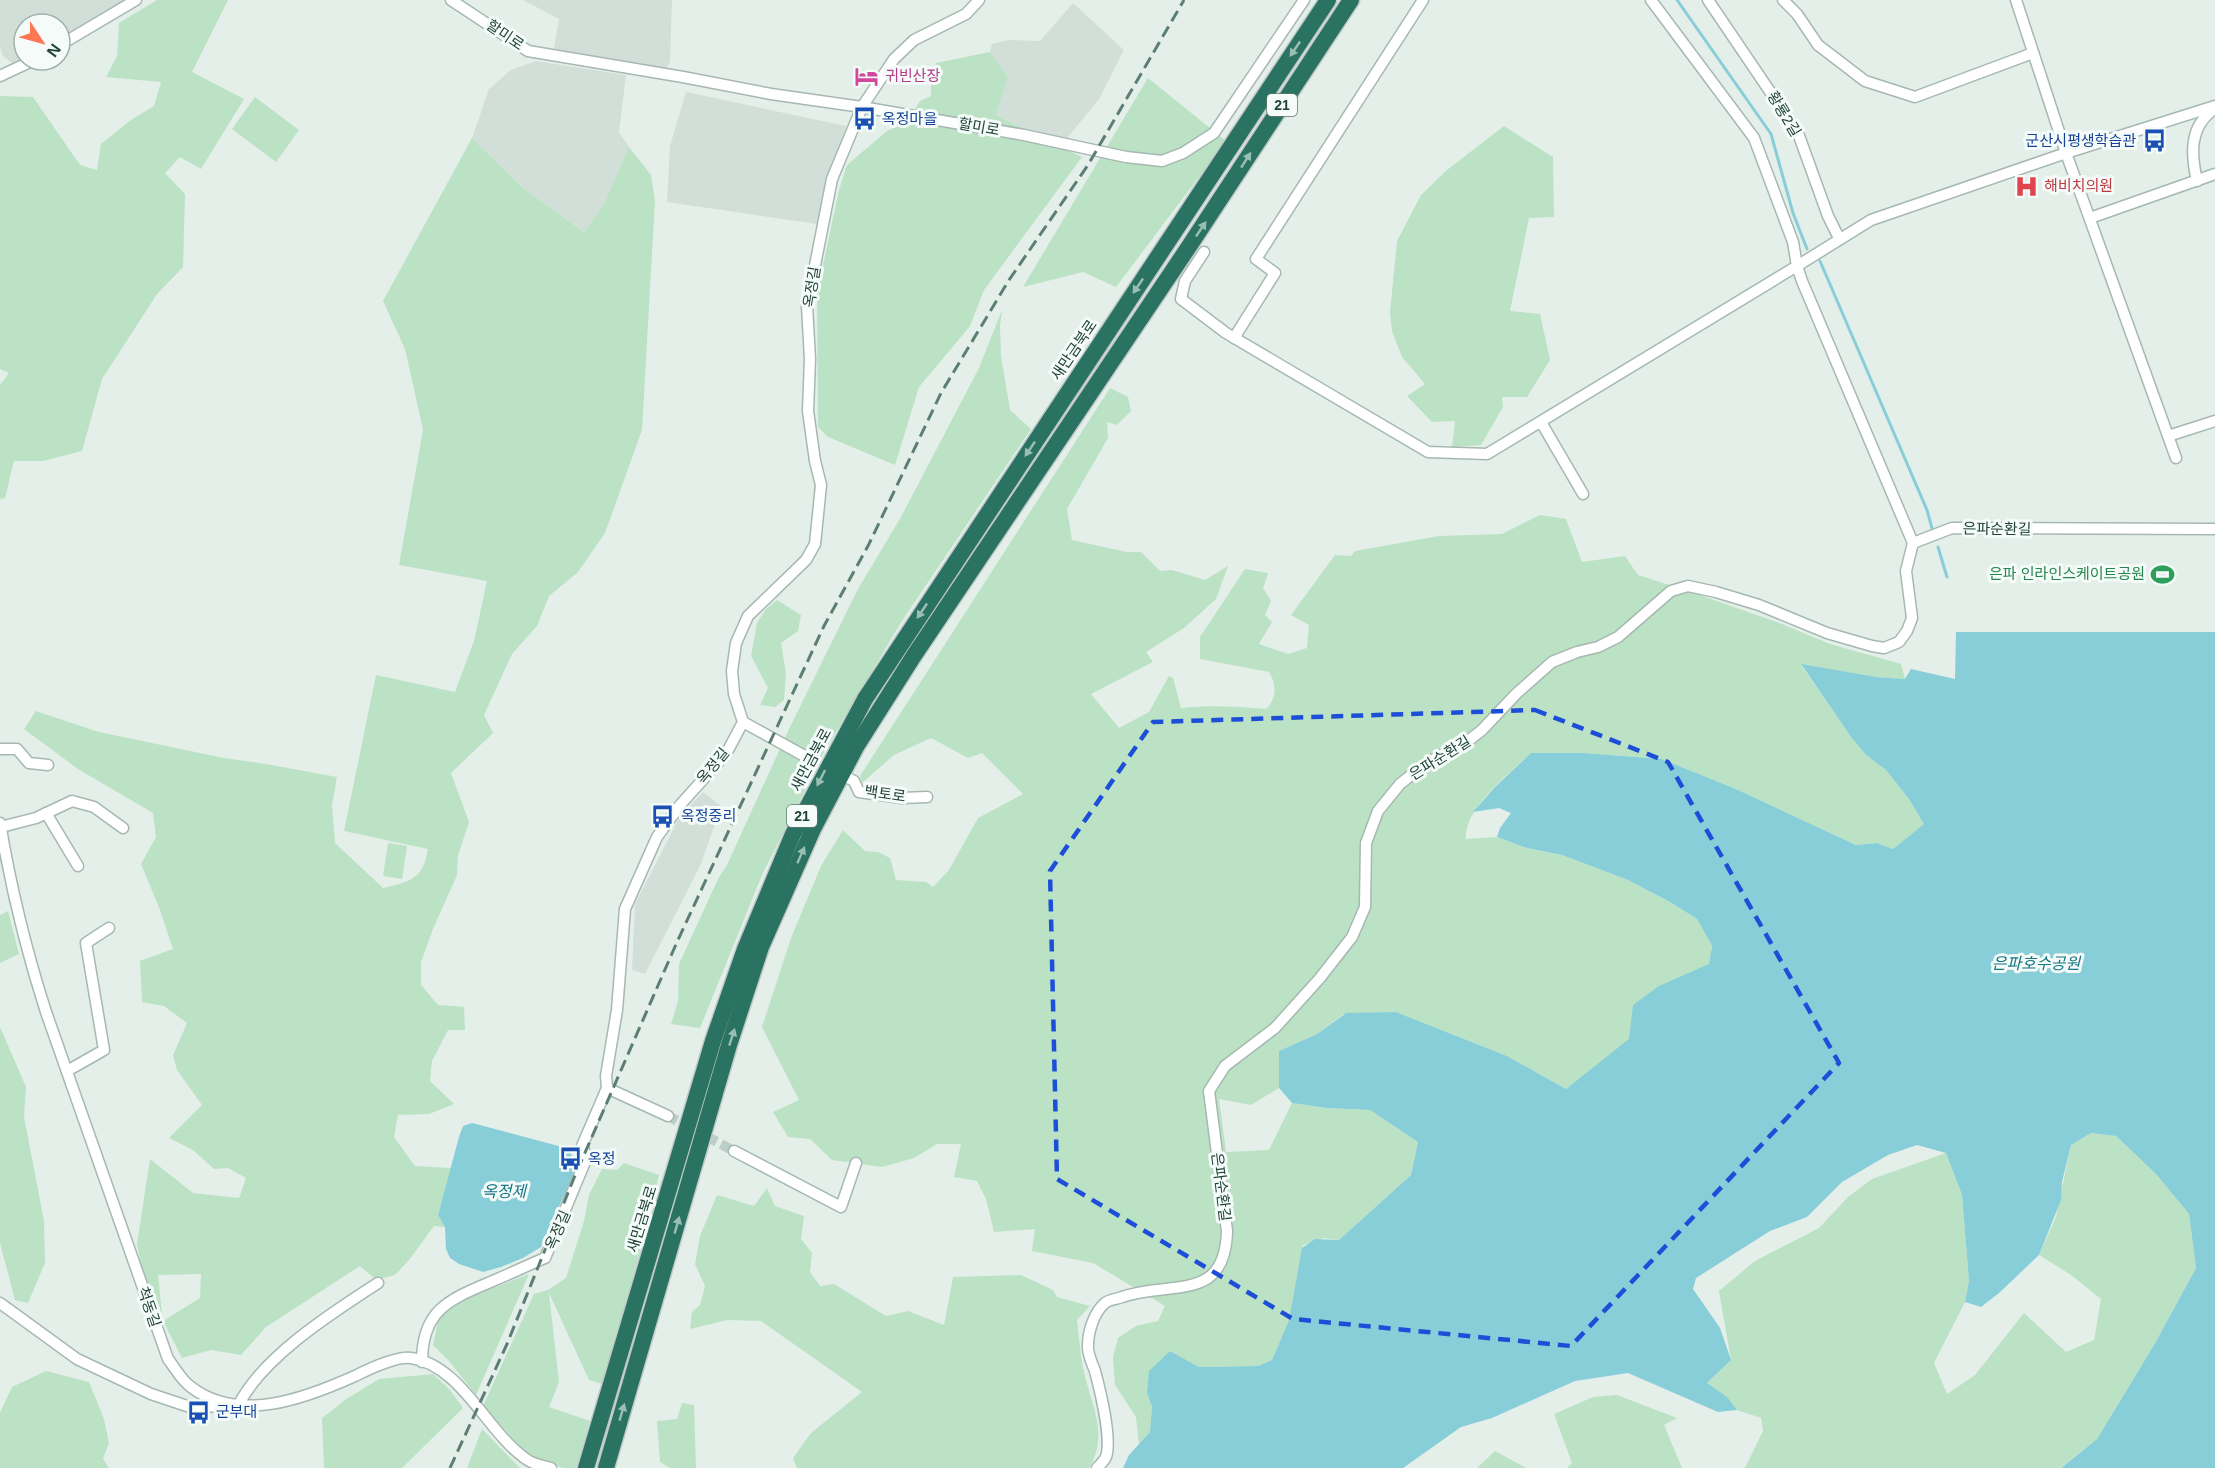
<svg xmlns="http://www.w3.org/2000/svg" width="2215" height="1468" font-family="Helvetica,'Noto Sans KR',sans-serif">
<rect width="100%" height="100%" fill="#e4efea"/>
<g fill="#d2dfd9">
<polygon points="0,0 129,0 60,37 60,24 24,24 24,57 12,63 3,56 0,47"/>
<polygon points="523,0 672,0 670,62 666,68 554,49 559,19"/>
<polygon points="1073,3 1124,50 1099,99 1061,146 996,115 1008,77 990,52 992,44 1008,40 1040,41"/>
<polygon points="536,61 626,75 619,132 629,147 604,204 584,232 523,188 472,138 489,89 511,70"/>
<polygon points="686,92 846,126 817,224 667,202 670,146"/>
<polygon points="703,792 721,806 701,864 645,974 632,970 635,904 680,816"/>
</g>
<g fill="#bbe2c4">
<polygon points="157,0 228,0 192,72 244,99 201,169 180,157 165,173 185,194 183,267 157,294 102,379 82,451 43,461 14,461 5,498 0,499 0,385 9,373 0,369 0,96 33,97 80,165 97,170 101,144 131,120 154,106 161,82 106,77 117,56 119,23"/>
<polygon points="990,52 1008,77 996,115 1082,157 984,290 970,326 919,387 895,465 828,437 818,427 817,293 839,190 847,165 887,131 907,122 920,101 931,96 931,79 936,63"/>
<polygon points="1148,78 1226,141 1116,287 1083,272 1023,287"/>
<polygon points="255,97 299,130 276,162 232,129"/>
<polygon points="1504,126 1553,157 1554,217 1529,218 1510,311 1540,314 1550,360 1527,397 1502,397 1503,407 1481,445 1452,447 1455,421 1432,422 1407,396 1425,384 1402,357 1392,331 1390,312 1397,241 1421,195 1447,170"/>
<path d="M 472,138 L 523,188 L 584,232 L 604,204 L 629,147 L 651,175 L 655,201 L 642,430 L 605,533 L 578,572 L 549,596 L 537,626 L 512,654 L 484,715 L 493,733 L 451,773 L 469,822 L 458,855 L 457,875 L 433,929 L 421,962 L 421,985 L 438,1005 L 464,1007 L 465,1030 L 448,1030 L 432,1061 L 430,1081 L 454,1104 L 429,1114 L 398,1115 L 394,1137 L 415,1166 L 451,1168 L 438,1214 L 445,1227 L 434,1226 L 409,1260 L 395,1275 L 376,1280 L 360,1266 L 266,1327 L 241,1355 L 211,1350 L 182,1358 L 163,1321 L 200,1298 L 201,1274 L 158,1275 L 162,1314 L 145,1284 L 137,1244 L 150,1159 L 193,1193 L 239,1198 L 246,1178 L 228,1168 L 214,1169 L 193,1150 L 169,1138 L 202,1105 L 177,1070 L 173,1055 L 187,1023 L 164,1006 L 142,1002 L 140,961 L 173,949 L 160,910 L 141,864 L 156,837 L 153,813 L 78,769 L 24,729 L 36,711 L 99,732 L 224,758 L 266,764 L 337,777 L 332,805 L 335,843 L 383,888 C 410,882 423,879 428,849 L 344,831 L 376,675 L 455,692 L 474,641 L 487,581 L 399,565 L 423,430 L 405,349 L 383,301 Z"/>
<polygon points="1002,310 1000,327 1001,356 1010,410 1031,429 900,624 824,752 762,875 700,1028 671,1024 678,1001 679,964 718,879 727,865 789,729 858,589 901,517 979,368"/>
<path d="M 1110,388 L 1128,397 L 1131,411 L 1117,425 L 1107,422 L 1108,438 L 1067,509 L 1072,540 L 1127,552 L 1141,552 L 1160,571 L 1172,570 L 1205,580 L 1228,566 L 1216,599 L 1184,628 L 1146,652 L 1153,662 L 1091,694 L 1119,728 L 1149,712 L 1169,676 L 1173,678 L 1181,708 C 1209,705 1237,706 1266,709 C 1277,698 1277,685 1269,672 L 1200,659 L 1200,637 L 1245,569 L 1268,573 L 1263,588 L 1271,601 L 1265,615 L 1272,622 L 1259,644 L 1288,654 L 1307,648 L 1309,625 L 1291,615 L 1335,555 L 1351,556 L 1355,551 L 1439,536 L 1502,534 L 1540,515 L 1566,519 L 1582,562 L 1625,556 L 1638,575 L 1697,594 L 1782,624 L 1830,644 L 1901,664 L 1905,679 L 1876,677 L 1801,665 L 1851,737 L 1866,755 L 1886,770 L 1909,799 L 1925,824 L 1893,849 L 1877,843 L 1856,845 L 1738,790 L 1662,759 L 1584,753 L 1531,753 C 1511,772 1463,809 1466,839 L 1497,837 L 1527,848 L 1562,855 L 1628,880 L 1670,902 L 1697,919 L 1712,946 L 1709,964 L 1621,1047 L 1566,1089 L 1507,1056 L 1396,1012 L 1343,1014 L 1317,1034 L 1279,1051 L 1279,1088 L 1251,1105 L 1219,1099 L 1226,1152 L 1269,1150 L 1292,1103 L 1327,1108 L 1370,1110 L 1418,1142 L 1411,1175 L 1339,1240 L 1324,1238 L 1303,1245 L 1289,1320 L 1272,1360 L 1258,1366 L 1199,1367 L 1170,1351 L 1147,1393 L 1152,1407 L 1150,1432 L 1139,1444 L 1136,1417 L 1115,1385 L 1113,1358 L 1118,1338 L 1136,1326 L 1158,1321 L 1165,1306 L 1093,1263 L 1032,1251 L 1035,1229 L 994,1232 L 986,1199 L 977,1181 L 954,1177 L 961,1144 L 937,1144 L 914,1158 L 882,1167 L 832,1160 L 810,1139 L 788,1137 L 773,1112 L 799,1100 L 762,1027 L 791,938 L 821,866 L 843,830 L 865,851 L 878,852 L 890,858 L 896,880 L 926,882 L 933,887 L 949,870 L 978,818 L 1023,794 L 982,753 L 968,758 L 931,738 L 894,755 L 862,783 L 860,776 Z"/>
<polygon points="777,600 801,615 798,631 781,643 786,674 784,700 775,707 760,705 768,688 751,656 757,623 766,609"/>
<polygon points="388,843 407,846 402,879 383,876"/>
<polygon points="8,911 19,954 0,963 0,915"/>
<polygon points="0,1027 26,1087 24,1117 44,1221 45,1263 28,1303 15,1300 0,1243"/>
<polygon points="2091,1133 2116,1136 2156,1174 2189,1214 2196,1268 2154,1345 2097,1439 2060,1468 1745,1468 1763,1431 1761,1418 1737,1410 1707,1383 1731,1360 1719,1291 1755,1261 1819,1228 1848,1197 1872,1179 1946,1153 1962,1195 1969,1281 1965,1302 1934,1363 1947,1394 1975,1375 2024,1313 2066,1352 2094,1340 2101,1299 2071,1275 2039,1255 2056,1217 2071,1145"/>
<polygon points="624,1163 659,1175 637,1263 602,1384 589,1380 549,1293 559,1382 549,1407 590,1421 576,1468 563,1468 529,1456 483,1406 534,1294 548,1290 566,1278 584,1221 589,1195 602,1169 617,1170"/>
<path d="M 767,1188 L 775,1206 L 804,1216 L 801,1239 L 812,1253 L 810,1272 L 820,1286 L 834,1284 L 886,1316 L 908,1311 L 944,1325 L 953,1277 L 1021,1275 L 1053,1290 L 1057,1297 L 1090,1306 L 1077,1320 C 1079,1336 1080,1352 1083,1368 C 1090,1402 1110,1434 1089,1468 L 797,1468 L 793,1458 L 811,1433 L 862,1392 L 761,1321 L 727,1320 L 690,1329 L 692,1312 L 700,1305 L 705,1286 L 695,1264 L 700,1236 L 717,1195 L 754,1206 Z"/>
<polygon points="529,1274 476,1395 448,1360 433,1345 439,1317 457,1302"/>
<polygon points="46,1371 89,1382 104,1419 109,1443 103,1459 109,1468 0,1468 0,1413 12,1387"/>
<polygon points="433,1374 450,1390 463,1408 402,1468 324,1468 322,1418 345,1400 379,1379"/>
<polygon points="1617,1395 1677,1418 1664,1425 1682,1468 1567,1468 1572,1463 1554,1414 1593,1397"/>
<polygon points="682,1403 694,1405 696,1468 670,1468 660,1462 657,1421 677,1419"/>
<polygon points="482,1429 520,1468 467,1468"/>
<polygon points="1495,1451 1526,1468 1477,1468"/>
</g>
<g fill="#88ced8">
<polygon points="1956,632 2215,632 2215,1468 2061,1468 2097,1439 2154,1345 2196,1268 2189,1214 2156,1174 2116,1136 2091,1133 2071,1145 2062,1182 2061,1200 2039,1255 1999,1293 1981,1307 1965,1302 1969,1281 1962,1195 1946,1153 1917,1145 1888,1155 1842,1182 1807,1217 1770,1231 1696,1278 1693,1289 1720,1328 1731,1360 1707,1383 1727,1397 1737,1410 1718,1412 1628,1373 1575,1381 1492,1418 1461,1427 1403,1468 1123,1468 1129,1455 1150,1432 1152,1407 1147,1393 1149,1371 1170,1351 1199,1367 1258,1366 1272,1360 1289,1320 1302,1248 1315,1239 1339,1240 1411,1175 1418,1142 1370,1110 1327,1108 1292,1103 1279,1088 1279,1051 1317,1034 1346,1013 1396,1012 1507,1056 1566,1089 1629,1039 1633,1005 1659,986 1709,964 1712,946 1697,919 1670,902 1628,880 1562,855 1527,848 1497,837 1500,828 1511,813 1499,808 1473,812 1495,787 1531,753 1584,753 1662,759 1738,790 1856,845 1877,843 1893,849 1924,824 1909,799 1886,770 1866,755 1851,737 1801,664 1876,677 1905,679 1911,669 1955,679"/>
<polygon points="472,1123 570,1149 575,1170 541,1247 523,1258 501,1267 483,1272 459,1264 450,1258 446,1249 445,1227 438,1215 459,1137 463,1126"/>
</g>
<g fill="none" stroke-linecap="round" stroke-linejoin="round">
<g stroke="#88ced8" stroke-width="3">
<polyline points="1677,0 1771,134 1793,213 1807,249"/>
<polyline points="1820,261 1927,510 1933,532"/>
<polyline points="1938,547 1947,577"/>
</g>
<polyline stroke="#bdcdc7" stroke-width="10" stroke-dasharray="10 5" stroke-linecap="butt" points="668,1116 734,1151"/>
<defs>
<g id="minor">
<polyline points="451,0 528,51 683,77 771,94 862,107 1024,135 1126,157 1162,161 1183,153 1214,133 1304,0"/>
<polyline points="1708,0 1798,133 1828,216 1839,238"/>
<polyline points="1783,0 1797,14 1818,45 1865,81 1915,97 2033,53"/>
<polyline points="2016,0 2066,153 2176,458"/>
<polyline points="60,45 136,0"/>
<polyline points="0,76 34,60"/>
<path d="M 2197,181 C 2191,155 2189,127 2213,110"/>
<polyline points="2090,218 2215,174"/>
<polyline points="1204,252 1185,281 1181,299 1226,333 1428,452 1487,454 1797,266 1793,242 1754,138 1651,0"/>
<polyline points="1234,338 1275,273 1256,259 1423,0"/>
<polyline points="1541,422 1583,494"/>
<polyline points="2168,436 2215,421"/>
<polyline points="1913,543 1802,281 1797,266 1871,220 2066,153 2215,106"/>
<polyline points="1913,543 1952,528 2215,529"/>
<polyline points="743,722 810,759"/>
<polyline points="0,749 17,749 29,763 48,765"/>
<polyline points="850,779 854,781 859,792 902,798 927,797"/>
<polyline points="46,813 78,866"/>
<path d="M 0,823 C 11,888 26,950 46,1012 L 168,1359 C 175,1368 182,1381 191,1387 C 239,1424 306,1398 355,1376 C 369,1369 396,1356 411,1358 C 461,1365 487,1432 526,1459 C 532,1464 543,1466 551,1468"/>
<polyline points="1,827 36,818 72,801 94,807 123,828"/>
<polyline points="67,1071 104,1050 86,943 109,928"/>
<polyline points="607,1088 668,1116"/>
<polyline points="734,1151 841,1207 856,1163"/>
<path d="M 0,1303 L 77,1359 L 151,1394 L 190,1407 L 238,1406 C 262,1357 332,1313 378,1283"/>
<path d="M 422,1362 C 422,1308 451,1299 495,1280 C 512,1273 528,1265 545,1258 L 587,1157 L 582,1146 L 607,1088 L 606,1076 L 617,1010 L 625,909 L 657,837 L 680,805 L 726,754 L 743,722 L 734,694 L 732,671 L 736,643 L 748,616 L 806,560 L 815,544 L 821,485 L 815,461 L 808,411 L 810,359 L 807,306 L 832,179 L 862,107 L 894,59 L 914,40 L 966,14 L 979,0"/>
<path d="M 1097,1468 C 1100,1465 1104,1461 1106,1457 C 1112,1439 1100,1390 1095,1371 C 1092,1363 1087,1353 1088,1345 C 1088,1332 1094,1312 1105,1303 C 1108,1300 1117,1299 1122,1297 C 1170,1280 1225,1304 1227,1231 L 1209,1091 L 1225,1066 L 1275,1028 L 1320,978 L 1352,937 L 1365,907 L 1366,843 L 1378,811 L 1400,784 L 1425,764 L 1468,741 L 1482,730 L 1516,694 L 1552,662 L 1577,652 L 1598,647 L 1618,637 L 1671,591 L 1688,586 L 1716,592 L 1759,605 L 1827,633 L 1872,646 L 1884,648 L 1899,642 L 1907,631 L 1912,618 L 1906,571 L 1913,543"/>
</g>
<g id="highway">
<polyline points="586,1468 713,1041 745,949 793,834 865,699 1328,0"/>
<polyline points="606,1468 729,1045 761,947 813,829 856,747 913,657 1188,248 1351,0"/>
</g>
</defs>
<use href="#minor" stroke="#a6b8b1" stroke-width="13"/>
<use href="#highway" stroke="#c1cac8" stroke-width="19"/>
<use href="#minor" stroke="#fff" stroke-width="10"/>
<use href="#highway" stroke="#2a7261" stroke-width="16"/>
<polyline stroke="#5c7e74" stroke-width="3" stroke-dasharray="12 6" stroke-linecap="butt" points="450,1468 507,1344 574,1178 677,942 824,626 869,544 941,393 1009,280 1088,165 1184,0"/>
</g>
<defs><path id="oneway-solid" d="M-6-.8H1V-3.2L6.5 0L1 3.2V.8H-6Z" transform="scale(1.5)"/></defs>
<g fill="#9abdb4">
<use href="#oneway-solid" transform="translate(1295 49) rotate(124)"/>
<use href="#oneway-solid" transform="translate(1246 160) rotate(-57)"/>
<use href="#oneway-solid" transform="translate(1201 229) rotate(-56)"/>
<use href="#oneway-solid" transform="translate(1138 286) rotate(124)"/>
<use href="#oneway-solid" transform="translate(1030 449) rotate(124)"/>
<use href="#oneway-solid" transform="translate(922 611) rotate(124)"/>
<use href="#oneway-solid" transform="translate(821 778) rotate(117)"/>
<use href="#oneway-solid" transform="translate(801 855) rotate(-66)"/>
<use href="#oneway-solid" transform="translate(732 1037) rotate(-72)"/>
<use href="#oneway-solid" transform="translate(677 1225) rotate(-74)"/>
<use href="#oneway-solid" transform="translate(622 1412) rotate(-74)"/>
</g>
<path fill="none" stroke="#1d4ed8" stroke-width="4.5" stroke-dasharray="12 8" stroke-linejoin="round" d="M 1535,710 L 1668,762 L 1839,1063 L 1571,1346 L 1293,1319 L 1057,1179 L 1050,871 L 1153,722 Z"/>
<defs>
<symbol id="hotel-bare" viewBox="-9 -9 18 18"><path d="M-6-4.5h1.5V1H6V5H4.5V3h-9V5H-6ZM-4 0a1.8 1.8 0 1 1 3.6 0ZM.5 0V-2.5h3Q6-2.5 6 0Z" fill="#d1479c" stroke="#f5fbf8" stroke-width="2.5" paint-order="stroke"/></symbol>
<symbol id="bus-bare" viewBox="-9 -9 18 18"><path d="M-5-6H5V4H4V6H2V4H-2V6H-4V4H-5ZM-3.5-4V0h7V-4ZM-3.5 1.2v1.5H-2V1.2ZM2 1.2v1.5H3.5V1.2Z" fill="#1a4fb4" stroke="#f5fbf8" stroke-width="2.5" paint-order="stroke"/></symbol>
<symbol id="hospital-bare" viewBox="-9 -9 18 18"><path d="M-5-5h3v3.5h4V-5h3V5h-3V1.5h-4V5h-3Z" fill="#e0444e" stroke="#f5fbf8" stroke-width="2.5" paint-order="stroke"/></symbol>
<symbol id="stadium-bare" viewBox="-9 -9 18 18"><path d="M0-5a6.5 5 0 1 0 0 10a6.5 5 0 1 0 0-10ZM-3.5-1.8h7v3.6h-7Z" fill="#2e9e5b" stroke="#f5fbf8" stroke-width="2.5" paint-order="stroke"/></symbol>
</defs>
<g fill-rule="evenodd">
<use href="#hotel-bare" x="850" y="60" width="33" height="33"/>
<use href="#bus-bare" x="848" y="102" width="33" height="33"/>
<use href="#bus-bare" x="2138" y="124" width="33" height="33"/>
<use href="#hospital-bare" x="2010" y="170" width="33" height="33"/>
<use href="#stadium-bare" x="2146" y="558" width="33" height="33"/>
<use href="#bus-bare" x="646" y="800" width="33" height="33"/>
<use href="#bus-bare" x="554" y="1142" width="33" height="33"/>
<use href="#bus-bare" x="182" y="1396" width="33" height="33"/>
</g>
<g text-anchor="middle" stroke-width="6" stroke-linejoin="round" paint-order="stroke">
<g fill="#f5fbf8" stroke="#617a72" stroke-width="1.5">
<rect x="1267" y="94" width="30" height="22" rx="4.5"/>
<rect x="787" y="805" width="30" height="22" rx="4.5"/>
</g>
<g font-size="14" font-weight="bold" fill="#214339">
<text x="1282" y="110">21</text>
<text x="802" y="821">21</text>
</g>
<g font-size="15" fill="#214339" stroke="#f5fbf8">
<text transform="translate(505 35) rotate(34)" y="5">할미로</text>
<text transform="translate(1784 114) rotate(59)" y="5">황룡2길</text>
<text transform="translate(979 127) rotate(10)" y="5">할미로</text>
<text transform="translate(812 287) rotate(-81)" y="5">옥정길</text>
<text transform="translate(1074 350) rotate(-56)" y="5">새만금북로</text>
<text transform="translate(1997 529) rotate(1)" y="5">은파순환길</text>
<text transform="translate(1440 758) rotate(-32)" y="5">은파순환길</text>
<text transform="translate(811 760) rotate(-62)" y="5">새만금북로</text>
<text transform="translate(713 766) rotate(-51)" y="5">옥정길</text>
<text transform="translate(885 794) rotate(8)" y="5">백토로</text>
<text transform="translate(1221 1187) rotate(83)" y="5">은파순환길</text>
<text transform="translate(642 1219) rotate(-73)" y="5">새만금북로</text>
<text transform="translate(558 1230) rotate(-66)" y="5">옥정길</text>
<text transform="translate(149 1307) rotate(71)" y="5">척동길</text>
</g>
<g font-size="15" fill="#b23c85" stroke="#f5fbf8" text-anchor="start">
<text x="885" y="81">귀빈산장</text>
</g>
<g font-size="15" fill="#164399" stroke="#f5fbf8" text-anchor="start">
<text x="882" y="124">옥정마을</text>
<text x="2136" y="146" text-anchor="end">군산시평생학습관</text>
<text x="681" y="821">옥정중리</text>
<text x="588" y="1164">옥정</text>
<text x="216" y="1417">군부대</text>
</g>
<g font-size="15" fill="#be3a42" stroke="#f5fbf8" text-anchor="start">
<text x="2044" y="191">해비치의원</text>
</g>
<g font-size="15" fill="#27864d" stroke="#f5fbf8" text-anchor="end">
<text x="2145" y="579">은파 인라인스케이트공원</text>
</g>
<g font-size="16" font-style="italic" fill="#157685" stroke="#f5fbf8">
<text x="2036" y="969">은파호수공원</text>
<text x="504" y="1197">옥정제</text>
</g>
</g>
<g transform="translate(42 42) rotate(126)"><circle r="28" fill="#f5fbf8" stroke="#a0b1ac" stroke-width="1.5"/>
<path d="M0-4.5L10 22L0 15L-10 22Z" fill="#fe7753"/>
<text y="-9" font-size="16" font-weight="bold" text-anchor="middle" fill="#214339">N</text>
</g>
</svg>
